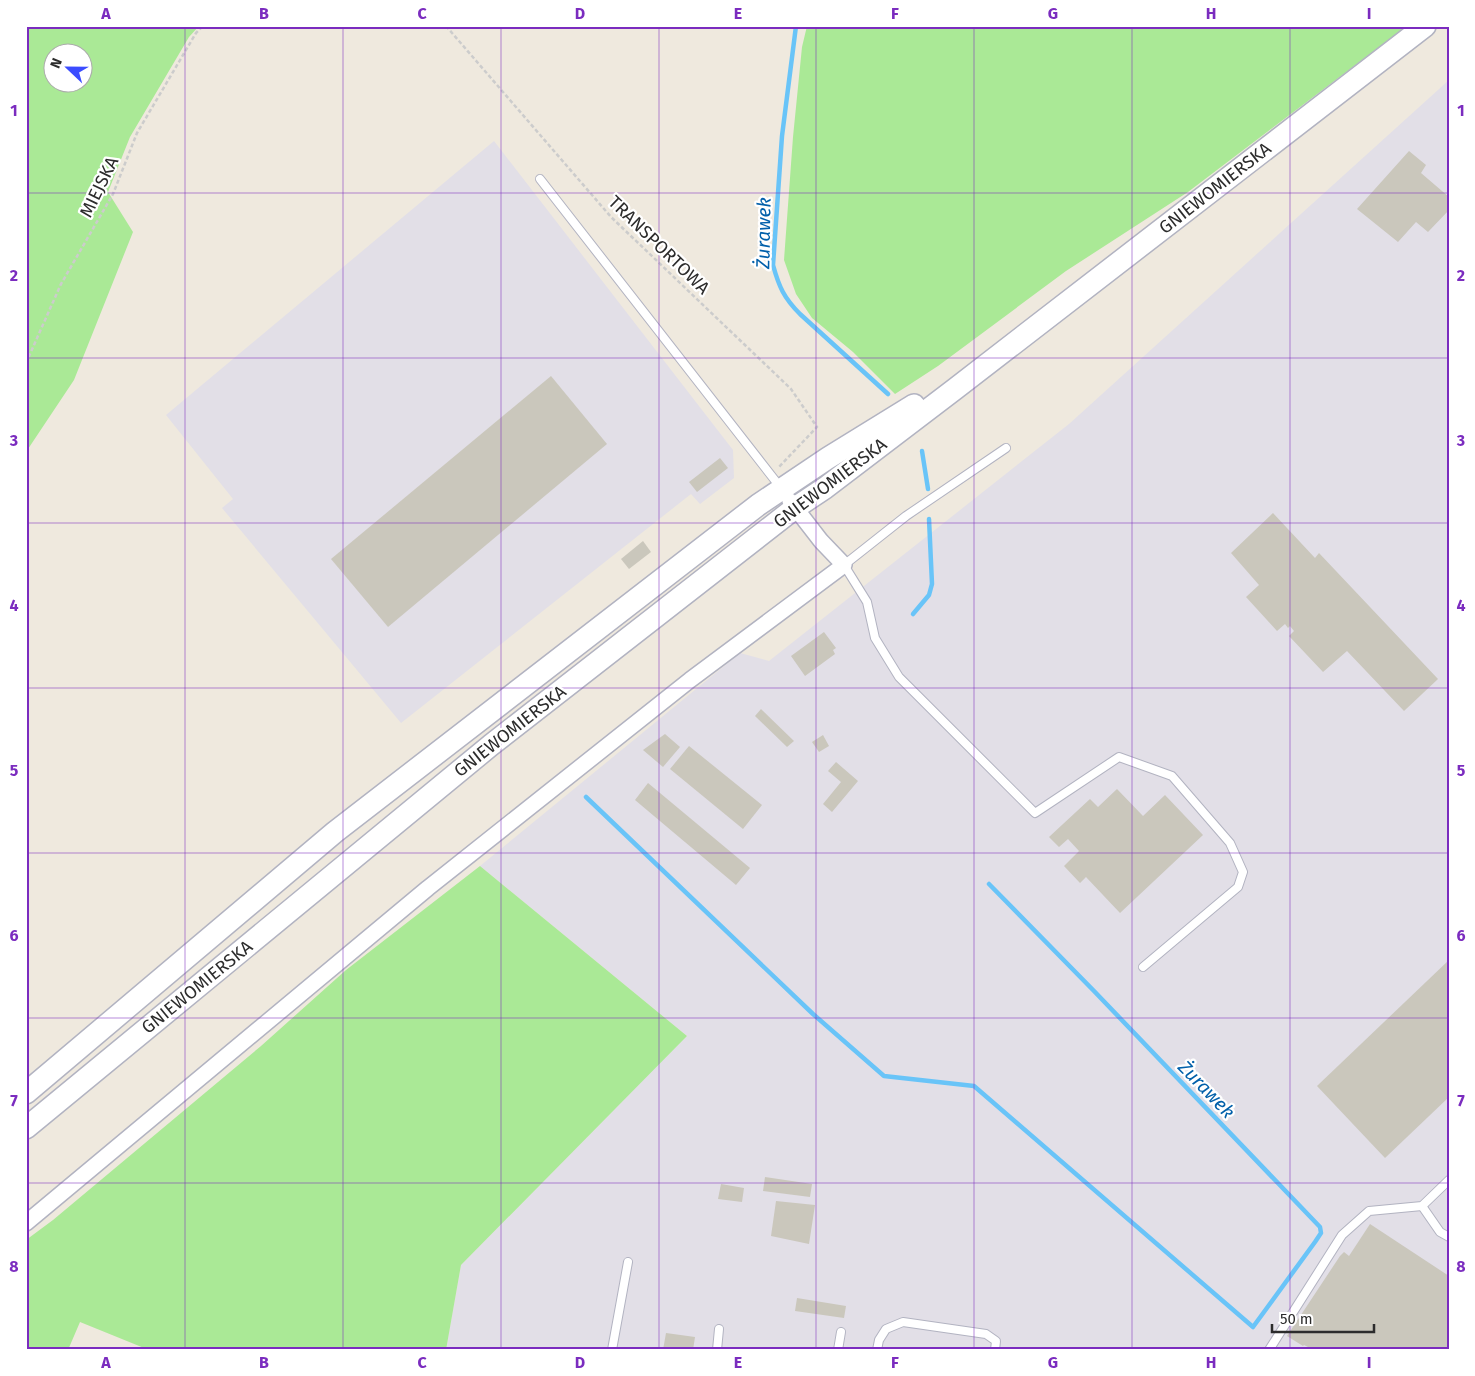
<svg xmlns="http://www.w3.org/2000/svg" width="1475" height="1376" font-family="'Fira Sans',sans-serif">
<rect width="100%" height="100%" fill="#efe9de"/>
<g fill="#e2dfe7">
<polygon points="1449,80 1449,1350 446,1350 461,1265 687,1036 480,866 740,653 769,661 1069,424"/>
<polygon points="494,141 733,450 734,478 700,504 691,494 401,723 222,508 233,499 166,415"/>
</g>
<g fill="#aae996" fill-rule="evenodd">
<path d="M 26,26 L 199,26 L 189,37 L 130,137 L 108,192 L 133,232 L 74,380 L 26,452 ZM 52,52 L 82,52 L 82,82 L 52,82 Z"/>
<polygon points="807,26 1407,26 1188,192 1066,271 938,366 895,394 853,352 812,318 796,294 784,260 793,137 802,47"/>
<polygon points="480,866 687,1036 461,1265 446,1350 149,1350 80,1322 68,1350 26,1350 26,1240 53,1220 261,1046 346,970"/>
</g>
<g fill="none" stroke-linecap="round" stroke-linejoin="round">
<g stroke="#69c4f8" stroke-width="4.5">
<path d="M 796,26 L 782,136 L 773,265 C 779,287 784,298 800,314 L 888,394"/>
<polyline points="922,451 928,489"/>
<polyline points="913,614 929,595 932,584 929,519"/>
<polyline points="586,797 813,1014 884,1076 974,1086 1253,1327 1315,1242 1321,1233 1320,1227 1094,991 989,884"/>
</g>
</g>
<g fill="#cac7bc">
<polygon points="1409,151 1426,165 1421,173 1449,197 1449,210 1428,232 1416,222 1398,242 1357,209"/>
<polygon points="551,376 607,444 388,627 331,559"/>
<polygon points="720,458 728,468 697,492 689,482"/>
<polygon points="1273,513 1315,558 1319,553 1438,679 1404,711 1347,651 1323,672 1289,636 1294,631 1290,626 1288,628 1285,624 1277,631 1246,597 1259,585 1231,553"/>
<polygon points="643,541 651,552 629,569 621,559"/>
<polygon points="824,632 836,648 833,650 835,654 805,676 791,656"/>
<polygon points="761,709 794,741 787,747 755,716"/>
<polygon points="665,734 680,747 663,767 643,750"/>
<polygon points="823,735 829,746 819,752 812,742"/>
<polygon points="689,746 762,805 743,829 670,769"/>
<polygon points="836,762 858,781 832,812 823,804 841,782 828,771"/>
<polygon points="648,783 750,868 736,885 635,800"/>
<polygon points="1117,789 1143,816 1165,795 1203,835 1120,913 1086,877 1080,883 1064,866 1079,851 1068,839 1059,847 1049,837 1090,799 1098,807"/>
<polygon points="1449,960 1449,1097 1385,1158 1317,1086"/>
<polygon points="765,1177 812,1184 810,1197 763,1191"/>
<polygon points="721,1184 744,1188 742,1202 718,1199"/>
<polygon points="776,1201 815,1205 809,1244 771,1236"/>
<polygon points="1370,1224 1449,1276 1449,1350 1307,1350 1308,1347 1304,1345 1303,1346 1287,1336 1340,1256 1344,1252 1349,1256"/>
<polygon points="797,1298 846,1306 844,1318 795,1311"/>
<polygon points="666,1333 695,1337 693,1350 663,1350"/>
</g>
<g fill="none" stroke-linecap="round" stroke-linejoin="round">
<defs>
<g id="lane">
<polyline points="540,179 781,488"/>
<polyline points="1006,448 906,516 844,565 867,602 875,638 899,677 1035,813 1119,757 1172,776 1230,843 1243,872 1238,887 1143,967"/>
<polyline points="1422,1206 1440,1232 1449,1237"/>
<polyline points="612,1350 628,1262"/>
<polyline points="717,1350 719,1329"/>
<polyline points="838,1350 841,1332"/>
<polyline points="877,1350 879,1340 886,1329 903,1322 986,1334 996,1341 995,1350"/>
<polyline points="1269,1350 1342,1235 1369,1211 1422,1206 1449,1180"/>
</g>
<polyline id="street" points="26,1223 428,888 690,680 844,565 821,541 790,501"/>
<g id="secondary">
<polyline points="26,1093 335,832 758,505 828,458 914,405"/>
<polyline points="26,1128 491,745 795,508 825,488 955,389 1425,26"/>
</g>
</defs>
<use href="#lane" stroke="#b2b3c1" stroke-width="10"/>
<use href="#street" stroke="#b2b3c1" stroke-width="18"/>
<use href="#secondary" stroke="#b2b3c1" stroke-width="24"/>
<g stroke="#ccc" stroke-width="2.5" stroke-dasharray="4 2.5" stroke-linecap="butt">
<polyline points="446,26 611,217 791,389 817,427 778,468"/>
<polyline points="26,363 61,284 113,194 137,133 196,33 203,26"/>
</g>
<use href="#lane" stroke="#fff" stroke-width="8"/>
<use href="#street" stroke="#fff" stroke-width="15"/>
<use href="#secondary" stroke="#fff" stroke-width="21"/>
</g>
<path fill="none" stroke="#7b2cbf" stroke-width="1" stroke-opacity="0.55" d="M 185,26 L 185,1350M 343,26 L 343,1350M 501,26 L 501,1350M 659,26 L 659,1350M 816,26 L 816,1350M 974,26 L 974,1350M 1132,26 L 1132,1350M 1290,26 L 1290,1350M 26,193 L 1449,193M 26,358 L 1449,358M 26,523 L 1449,523M 26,688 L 1449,688M 26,853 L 1449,853M 26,1018 L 1449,1018M 26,1183 L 1449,1183"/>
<g text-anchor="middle" stroke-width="4.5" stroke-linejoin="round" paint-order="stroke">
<g font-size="18" fill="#2c2c2c" stroke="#fff">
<text transform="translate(99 187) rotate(-64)" y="6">MIEJSKA</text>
<text transform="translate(1215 188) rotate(-38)" y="6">GNIEWOMIERSKA</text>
<text transform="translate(659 245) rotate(44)" y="6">TRANSPORTOWA</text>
<text transform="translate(830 483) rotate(-37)" y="6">GNIEWOMIERSKA</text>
<text transform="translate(510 731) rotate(-38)" y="6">GNIEWOMIERSKA</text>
<text transform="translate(197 987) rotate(-39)" y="6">GNIEWOMIERSKA</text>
</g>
<g font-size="19" font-style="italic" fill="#0260aa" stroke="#fff">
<text transform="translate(763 233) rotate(-89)" y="7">Żurawek</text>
<text transform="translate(1207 1089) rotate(46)" y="7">Żurawek</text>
</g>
</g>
<rect width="1475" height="1376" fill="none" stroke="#ffffff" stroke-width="55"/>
<g transform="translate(68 68) rotate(292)"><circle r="24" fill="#ffffff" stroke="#ababab"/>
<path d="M0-4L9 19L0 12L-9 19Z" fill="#3b4cff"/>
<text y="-8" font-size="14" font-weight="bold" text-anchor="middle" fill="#2c2c2c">N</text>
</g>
<path d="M1272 1324v8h102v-8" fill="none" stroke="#2c2c2c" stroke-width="2.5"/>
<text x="1280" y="1324" font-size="15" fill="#2c2c2c" stroke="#ffffff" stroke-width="4" paint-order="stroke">50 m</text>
<rect x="28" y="28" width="1420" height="1320" fill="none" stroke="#7b2cbf" stroke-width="2"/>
<g font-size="16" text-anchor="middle" font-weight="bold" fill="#7b2cbf">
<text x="106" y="19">A</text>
<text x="264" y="19">B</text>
<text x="422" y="19">C</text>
<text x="580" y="19">D</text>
<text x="738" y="19">E</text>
<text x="895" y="19">F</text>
<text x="1053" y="19">G</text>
<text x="1211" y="19">H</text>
<text x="1369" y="19">I</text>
<text x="14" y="116">1</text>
<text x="1461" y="116">1</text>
<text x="14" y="281">2</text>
<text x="1461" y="281">2</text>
<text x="14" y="446">3</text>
<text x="1461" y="446">3</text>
<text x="14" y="611">4</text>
<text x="1461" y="611">4</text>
<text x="14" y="776">5</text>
<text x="1461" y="776">5</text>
<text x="14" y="941">6</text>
<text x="1461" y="941">6</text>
<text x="14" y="1106">7</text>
<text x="1461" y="1106">7</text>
<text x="14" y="1272">8</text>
<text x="1461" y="1272">8</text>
<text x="106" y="1368">A</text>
<text x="264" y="1368">B</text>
<text x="422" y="1368">C</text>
<text x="580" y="1368">D</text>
<text x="738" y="1368">E</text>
<text x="895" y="1368">F</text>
<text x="1053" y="1368">G</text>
<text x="1211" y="1368">H</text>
<text x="1369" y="1368">I</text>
</g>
</svg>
